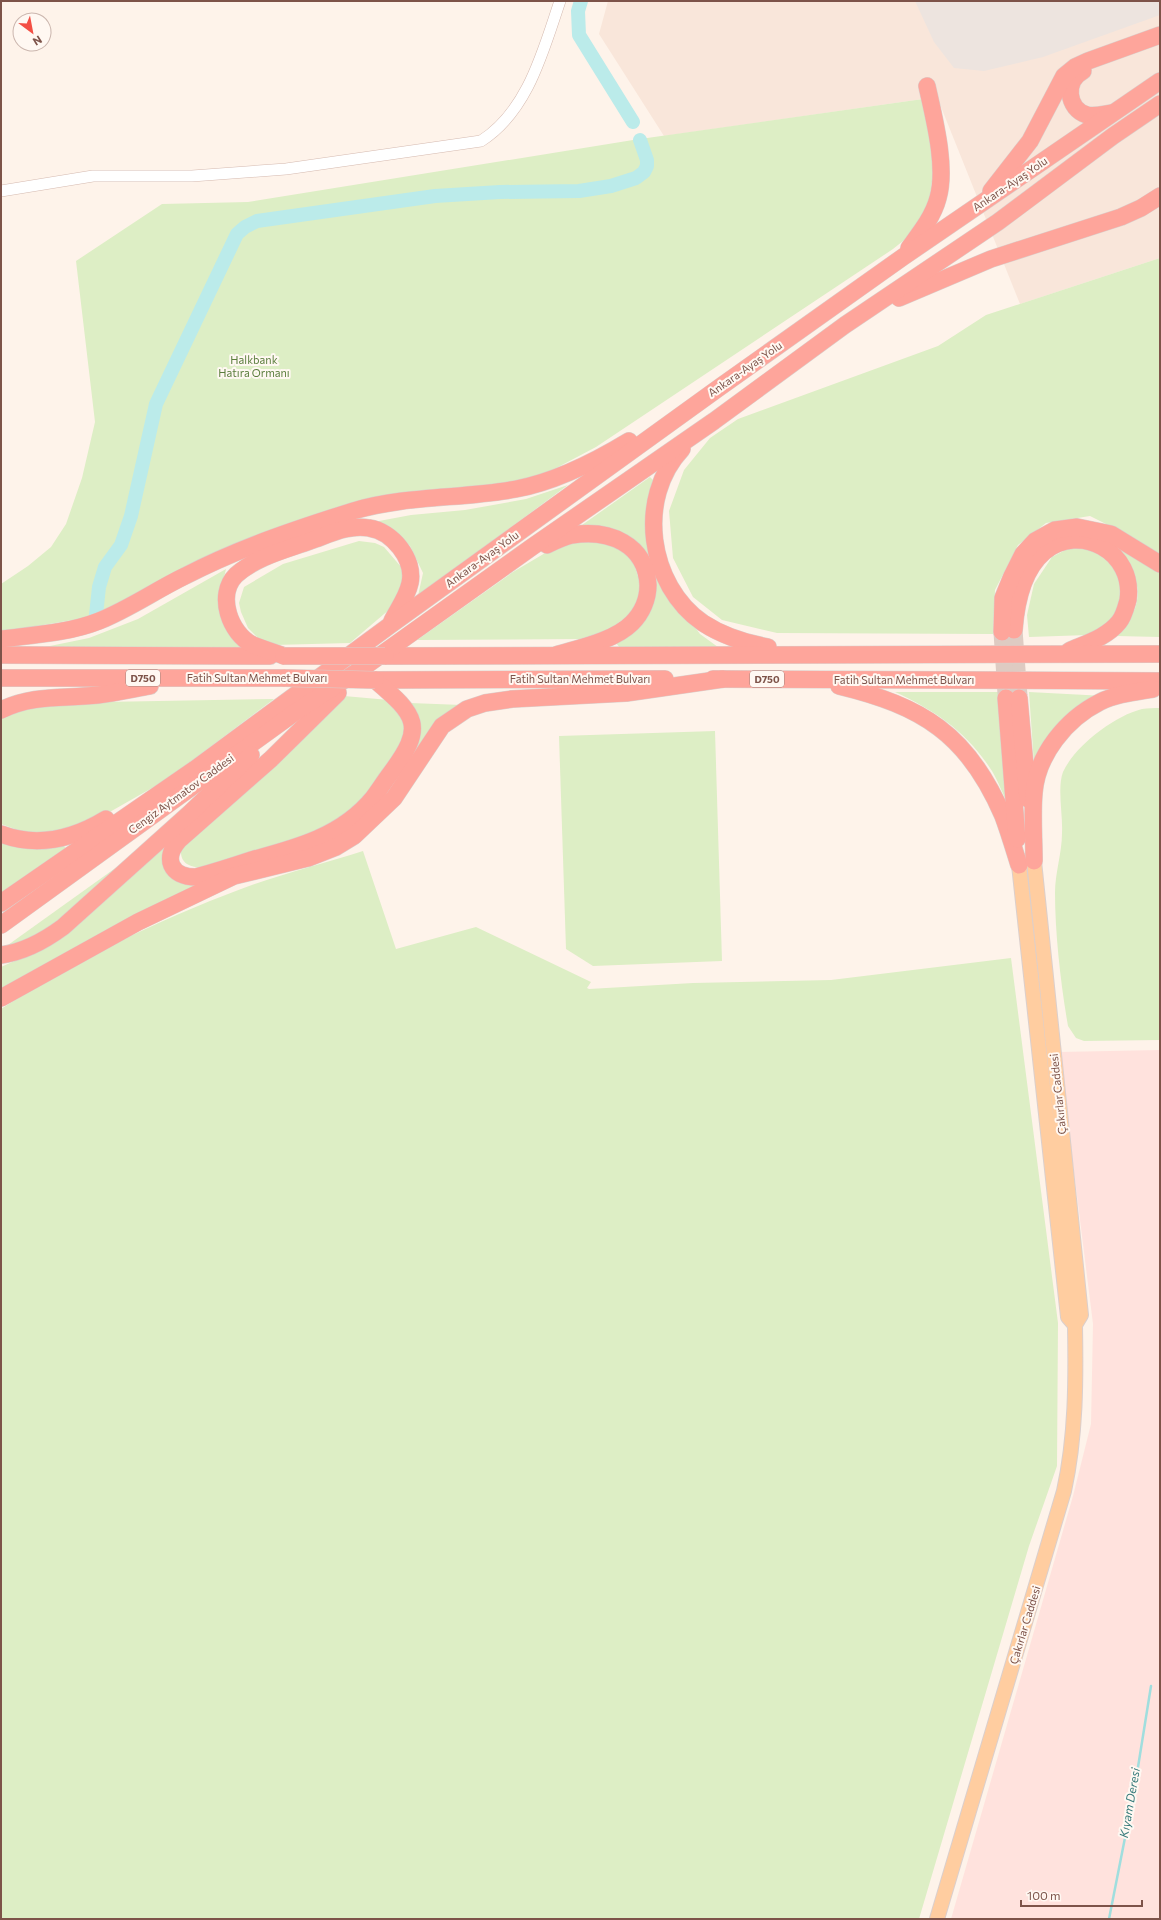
<svg xmlns="http://www.w3.org/2000/svg" width="1161" height="1920" font-family="Commissioner,sans-serif">
<rect width="100%" height="100%" fill="#fef3ea"/>
<polygon fill="#f9e6da" points="608,1 1160,1 1160,258 1020,304 937,97 664,136 599,34"/>
<polygon fill="#ffe2dd" points="1160,1050 1160,1919 951,1919 1073,1496 1091,1424 1093,1324 1059,1052"/>
<polygon fill="#ede4df" points="915,1 1160,1 1160,15 1043,57 984,71 954,68 934,42"/>
<g fill="#ddeec5">
<polygon points="923,99 934,164 929,207 913,233 893,249 596,447 543,475 507,483 385,499 91,617 1,632 1,584 28,566 51,547 66,524 82,478 95,422 76,261 162,204 248,202 633,140"/>
<polygon points="1160,258 1160,555 1126,534 1090,516 1046,523 1018,545 995,590 993,634 777,633 722,620 693,597 673,558 669,511 684,470 710,438 738,419 938,346 986,315"/>
<path d="M 650,477 L 655,482 L 648,510 L 675,601 L 700,634 L 722,650 L 622,650 L 616,643 C 639,624 665,606 653,572 C 650,565 644,558 640,551 L 575,530 Z"/>
<polygon points="568,485 418,596 423,573 410,546 396,533 363,524 411,515 465,510 526,499"/>
<polygon points="591,539 621,549 633,560 639,580 639,595 634,611 609,630 580,639 417,640 513,572 557,546"/>
<polygon points="359,541 375,543 384,547 402,568 402,583 397,603 350,643 274,645 259,639 248,628 241,612 239,603 244,587 283,564"/>
<polygon points="1091,547 1117,570 1124,602 1110,624 1088,635 1029,637 1027,615 1034,584 1052,557 1069,548"/>
<path d="M 1119,547 L 1160,570 L 1160,637 L 1116,636 C 1147,604 1142,582 1119,547 Z"/>
<polygon points="226,569 220,594 242,648 45,647 89,638 138,619"/>
<path d="M 895,692 L 999,692 L 1008,805 C 1003,794 998,781 992,771 C 967,732 936,711 895,692 Z"/>
<polygon points="1029,692 1105,696 1081,709 1035,778"/>
<path d="M 344,696 L 389,700 L 400,710 L 408,730 L 402,750 L 358,807 L 310,838 L 200,868 C 188,866 180,863 181,849 Z"/>
<polygon points="274,699 166,780 108,813 64,833 29,834 1,824 1,716 47,703"/>
<path d="M 410,703 L 462,705 C 414,730 400,797 354,829 C 335,842 314,853 291,859 C 272,864 251,865 232,873 C 152,907 77,950 1,993 L 1,967 L 30,954 L 61,935 L 164,845 C 162,857 163,872 176,879 C 194,889 217,874 234,869 C 280,856 331,848 366,812 C 378,799 387,785 397,771 C 417,744 425,735 410,703 Z"/>
<path d="M 1160,708 L 1160,1040 L 1084,1041 L 1076,1038 L 1068,1026 C 1061,986 1055,934 1055,893 C 1055,873 1062,853 1062,833 C 1063,815 1057,788 1063,772 C 1075,746 1114,716 1142,709 C 1148,708 1154,708 1160,708 Z"/>
<polygon points="715,731 722,961 593,966 566,949 559,736"/>
<polygon points="1,839 63,845 68,851 1,896"/>
<polygon points="142,849 51,927 25,943 1,950"/>
<path d="M 363,851 L 396,949 L 476,927 L 591,982 L 587,988 L 589,989 L 693,983 L 831,980 L 1011,958 L 1058,1323 L 1057,1466 L 1029,1546 L 919,1919 L 1,1919 L 1,1009 C 76,960 158,920 241,889 C 281,874 323,864 363,851 Z"/>
</g>
<g fill="none" stroke-linecap="round" stroke-linejoin="round">
<polyline stroke="#a0dede" stroke-width="2.5" points="1109,1919 1134,1792 1151,1686"/>
<g stroke="#bbebea" stroke-width="14">
<polyline points="581,1 578,11 579,35 633,122"/>
<polyline points="96,615 99,587 105,567 121,545 131,516 156,404 237,234 245,227 257,221 435,196 500,192 579,191 611,186 636,178 644,172 647,166 647,160 640,140"/>
</g>
<g stroke="#decbc2" stroke-width="17" stroke-dasharray="17 8" stroke-linecap="butt">
<polyline points="1014,630 1019,696"/>
<polyline points="1002,632 1006,694"/>
</g>
<defs>
<path id="minor" d="M 1,191 L 93,176 L 192,176 L 286,169 L 481,141 C 528,111 543,51 560,1"/>
<g id="major">
<polyline points="1019,865 1068,1317 1075,1325 1081,1315 1034,861"/>
<path d="M 937,1919 L 1064,1491 C 1076,1436 1076,1381 1075,1325"/>
</g>
<g id="highway">
<path d="M 1083,71 C 1064,81 1067,109 1087,115 C 1095,117 1104,114 1112,113"/>
<polyline points="991,191 1030,141 1064,76 1075,67 1088,61 1160,35"/>
<path d="M 909,248 C 920,233 933,217 938,198 C 947,167 934,118 927,86"/>
<polyline points="899,298 991,259 1121,217 1141,208 1160,196"/>
<path d="M 682,449 C 636,498 648,585 703,623 C 723,636 745,643 768,647"/>
<path d="M 547,545 C 555,541 563,537 572,535 C 609,529 646,544 648,585 C 648,599 642,613 632,623 C 614,641 579,648 556,655"/>
<path d="M 1014,630 C 1016,604 1023,570 1044,552 C 1080,522 1135,552 1128,600 C 1126,607 1124,616 1119,622 C 1107,637 1087,643 1069,651"/>
<polyline points="1002,632 1003,598 1012,576 1023,554 1035,541 1055,530 1077,527 1111,534 1160,564"/>
<path d="M 1,639 C 33,635 69,633 99,621 C 129,609 156,590 185,576 C 239,548 296,529 353,511 C 406,495 462,499 516,489 C 554,482 596,461 629,441"/>
<polyline points="1,655 270,656"/>
<path d="M 284,656 C 274,652 263,649 253,645 C 230,634 216,595 236,575 C 256,557 285,550 310,541 C 328,535 349,524 369,528 C 392,531 415,559 410,583 C 407,597 398,609 392,621"/>
<polyline points="385,656 1160,654"/>
<polyline points="1,678 285,678"/>
<polyline points="713,679 1160,681"/>
<polyline points="375,680 665,679"/>
<path d="M 839,686 C 922,706 968,734 1003,816 C 1009,832 1014,849 1019,865"/>
<path d="M 338,693 L 271,759 L 179,840 C 163,858 170,877 196,877 C 214,872 233,866 251,860 C 296,848 342,836 373,798 C 379,790 384,782 390,774 C 426,726 417,716 375,680"/>
<polyline points="1006,698 1017,839"/>
<polyline points="1019,698 1028,799"/>
<path d="M 1,710 C 34,694 63,699 98,695 C 115,693 133,689 150,686"/>
<path d="M 1,834 C 38,848 73,839 106,819"/>
<path d="M 1034,861 C 1034,838 1032,815 1034,793 C 1037,755 1066,719 1100,702 C 1116,694 1135,692 1153,689"/>
<polyline points="1,903 195,769 389,626 720,387 903,257 1160,81"/>
<polyline points="1,925 294,713 364,667 532,547 714,421 845,325 998,222 1113,136 1160,104"/>
<path d="M 1,955 C 24,952 44,941 63,927 L 190,813 L 251,755"/>
<polyline points="1,998 138,922 234,876 308,858 336,847 354,836 394,798 442,726 467,709 485,703 512,699 626,693 723,679"/>
</g>
</defs>
<use href="#minor" stroke="#d5bab0" stroke-width="12"/>
<use href="#major" stroke="#dbcfcc" stroke-width="16"/>
<use href="#highway" stroke="#dbcfcc" stroke-width="18"/>
<use href="#minor" stroke="#fff" stroke-width="11"/>
<use href="#major" stroke="#ffcda0" stroke-width="14"/>
<use href="#highway" stroke="#fea59b" stroke-width="17"/>
<defs>
<g id="highway-bridge">
<polyline points="284,656 385,656"/>
<polyline points="285,678 375,680"/>
</g>
</defs>
<use href="#highway-bridge" stroke="#dbcfcc" stroke-width="18" stroke-linecap="butt"/>
<use href="#highway-bridge" stroke="#fea59b" stroke-width="17"/>
</g>
<g text-anchor="middle" stroke-width="4" stroke-linejoin="round" paint-order="stroke">
<g fill="#fff8f2" stroke="#a4847c" stroke-width="1">
<rect x="126" y="670" width="34" height="16" rx="3"/>
<rect x="750" y="671" width="34" height="16" rx="3"/>
</g>
<g font-size="10" font-weight="bold" fill="#7d5349">
<text x="143" y="682">D750</text>
<text x="767" y="683">D750</text>
</g>
<g font-size="11" fill="#7d5349" stroke="#fff8f2">
<text transform="translate(1010 184) rotate(-34)" y="4">Ankara-Ayaş Yolu</text>
<text transform="translate(745 369) rotate(-35)" y="4">Ankara-Ayaş Yolu</text>
<text transform="translate(482 559) rotate(-36)" y="4">Ankara-Ayaş Yolu</text>
<text x="257" y="682">Fatih Sultan Mehmet Bulvarı</text>
<text x="580" y="683">Fatih Sultan Mehmet Bulvarı</text>
<text x="904" y="684">Fatih Sultan Mehmet Bulvarı</text>
<text transform="translate(181 794) rotate(-36)" y="4">Cengiz Aytmatov Caddesi</text>
<text transform="translate(1058 1094) rotate(-96)" y="4">Çakırlar Caddesi</text>
<text transform="translate(1025 1625) rotate(-73)" y="4">Çakırlar Caddesi</text>
</g>
<g font-size="11" fill="#5a7d3c" stroke="#fff8f2">
<text x="254" y="364">Halkbank<tspan x="254" dy="13">Hatıra Ormanı</tspan></text>
</g>
<g font-size="12" font-style="italic" fill="#387b7b" stroke="#fff8f2">
<text transform="translate(1130 1803) rotate(-80)" y="4">Kıyam Deresi</text>
</g>
</g>
<rect width="1161" height="1920" fill="none" stroke="#7d5349" stroke-width="4"/>
<g transform="translate(32 32) rotate(148)"><circle r="19" fill="#fff8f2" stroke="#cbb6ae"/>
<path d="M0-3L7 15L0 10L-7 15Z" fill="#f34f44"/>
<text y="-6" font-size="11" font-weight="bold" text-anchor="middle" fill="#7d5349">N</text>
</g>
<path d="M1021 1900v6h121v-6" fill="none" stroke="#7d5349" stroke-width="2"/>
<text x="1027" y="1900" font-size="12" fill="#7d5349" stroke="#fff8f2" stroke-width="3" paint-order="stroke">100 m</text>
</svg>
